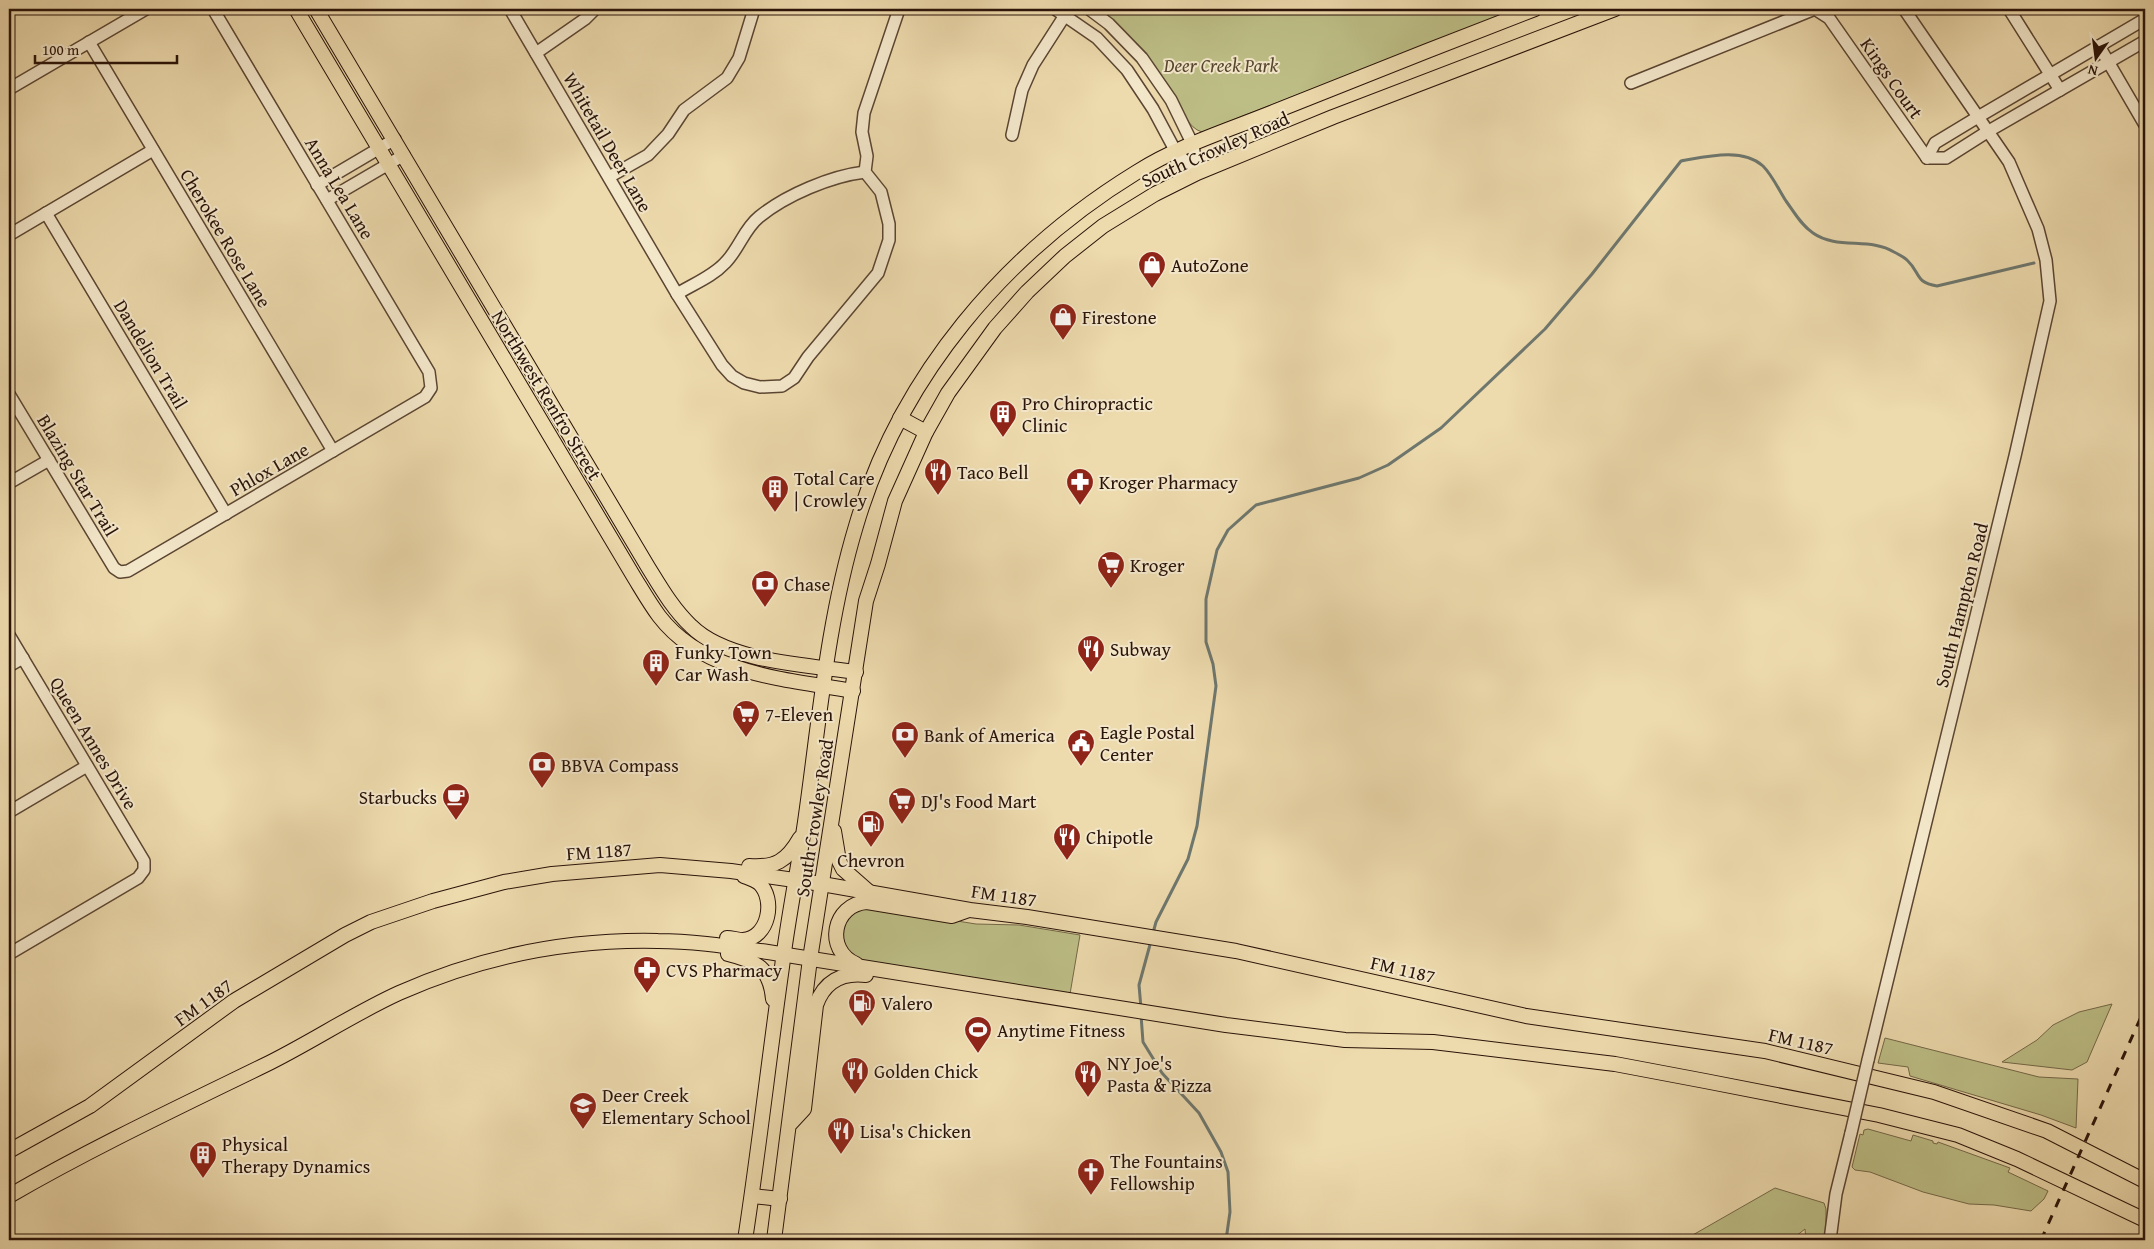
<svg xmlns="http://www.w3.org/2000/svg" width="2154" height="1249" font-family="'Gentium Book Plus',serif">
<rect width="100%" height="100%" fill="#eddaad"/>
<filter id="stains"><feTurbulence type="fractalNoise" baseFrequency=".004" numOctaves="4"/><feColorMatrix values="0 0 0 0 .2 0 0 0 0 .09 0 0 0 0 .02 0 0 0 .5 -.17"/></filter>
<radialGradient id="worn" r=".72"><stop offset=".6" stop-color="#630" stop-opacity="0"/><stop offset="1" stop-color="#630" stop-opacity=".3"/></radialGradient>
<g fill="#bdbe86" stroke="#746848">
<path d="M 1098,9 L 1517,9 L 1202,132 C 1188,128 1183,111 1177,100 C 1156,64 1129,35 1098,9 Z"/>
<path d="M 858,908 L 875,908 L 976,924 L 1019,925 L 1080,935 L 1070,994 L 854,959 C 838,935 838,929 858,908 Z"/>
<polygon points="2112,1004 2087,1062 2072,1070 2002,1062 2037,1040 2053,1025 2079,1012"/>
<polygon points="1885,1038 2039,1077 2078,1079 2076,1128 2041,1115 1910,1076 1908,1067 1878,1063"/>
<polygon points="1868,1129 1911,1141 1913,1135 1933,1141 1933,1143 1937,1144 1938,1142 2010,1168 2008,1172 2048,1191 2044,1199 2031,1211 1994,1205 1969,1204 1923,1192 1870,1172 1855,1170 1852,1167 1860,1134 1863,1135 1864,1130"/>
<polygon points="1775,1188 1824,1203 1826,1209 1826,1240 1806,1240 1805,1229 1791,1240 1684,1240"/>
</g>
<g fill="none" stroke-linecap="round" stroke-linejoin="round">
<g stroke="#6e776e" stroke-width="3">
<path d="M 1153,933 L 1156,922 L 1188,859 L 1197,826 L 1216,686 L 1213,664 L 1206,642 L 1206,599 L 1217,550 L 1228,530 L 1256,505 L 1359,478 L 1388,465 L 1441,428 L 1545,329 L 1592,274 L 1681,161 C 1705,157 1742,147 1763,166 C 1772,175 1779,190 1786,201 C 1794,212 1801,225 1813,233 C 1837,250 1870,237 1894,252 C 1898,254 1904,257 1907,260 C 1921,273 1914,282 1937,286 L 2034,263"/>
<polyline points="1141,1008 1139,985 1151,941"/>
<polyline points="1141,1015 1143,1042 1162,1073 1199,1113 1221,1152 1228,1172 1230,1212 1226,1240"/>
</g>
<defs>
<g id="minor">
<polyline points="510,9 677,294 722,365 732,376 744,383 760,387 782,386 794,378 808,357 878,273 889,240 889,224 881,192 865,172 867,156 862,132 864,113 899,9"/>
<polyline points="1055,9 1097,38 1127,70 1153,109 1176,152 1197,173"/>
<polyline points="1089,9 1109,24 1142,58 1171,100 1193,145 1197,173"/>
<polyline points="2009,9 2060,90"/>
<polyline points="89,42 333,451"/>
<polyline points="2099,46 2145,125"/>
<polyline points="536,53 585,19 595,9"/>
<polyline points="1631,83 1815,9 1829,18 1927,158"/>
<polyline points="9,89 146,9"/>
<polyline points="1012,135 1022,90 1033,65 1069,9"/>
<polyline points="1927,158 1935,143 1978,117 2145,19"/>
<polyline points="1927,158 1946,158 1987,132 2145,41"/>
<polyline points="609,177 648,155 668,134 684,110 727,78 739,58 754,9"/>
<polyline points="317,185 395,139"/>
<polyline points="327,200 404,155"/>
<polyline points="46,213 226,514"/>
<polyline points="9,235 153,150"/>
<path d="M 677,294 C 693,284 712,277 725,263 C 739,249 744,229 759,217 C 786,195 831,176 865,172"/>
<polyline points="9,394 114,568 120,572 128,571 425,397 431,388 429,372 213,9"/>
<polyline points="9,483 49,460"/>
<polyline points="9,635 144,861 144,870 138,878 9,954"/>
<polyline points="9,666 23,658"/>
<polyline points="9,812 87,766"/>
<polyline points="1868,1060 2015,456 2050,301 2046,260 2038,229 2009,162 1904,9"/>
<polyline points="1830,1240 1836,1194 1851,1133"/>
</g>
<g id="major">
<path d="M 296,9 L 634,577 C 642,590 650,604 659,616 C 704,675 786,679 853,691"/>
<path d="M 316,9 L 648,567 C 661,588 673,609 691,626 C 727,662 808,665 856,672"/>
<polyline points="900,418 926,432"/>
<polyline points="834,831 839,861 843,869 868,891"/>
<path d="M 749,866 C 775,868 787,861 800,838"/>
<path d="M 727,938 C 732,938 738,940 743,940 C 769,938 776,899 759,883 C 755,880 749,878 744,876"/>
<path d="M 728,954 C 757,961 770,968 773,999"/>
<path d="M 856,964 C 824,950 833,904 867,902 L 952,916 L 969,910"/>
<path d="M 791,1123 L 804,1109 L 816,1005 C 824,982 842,972 866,975"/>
<polyline points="9,1151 90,1106 234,1001 345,935 371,922 433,901 504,882 552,874 660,865 731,871 822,884 970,910 1027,917 1236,951 1526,1016 1765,1051 1934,1092 2047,1131 2145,1181"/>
<path d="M 9,1196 C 92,1148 179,1107 265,1065 C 310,1043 353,1014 399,993 C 480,957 569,939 658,941 C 695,941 732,947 768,952 L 1226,1025 L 1345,1040 L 1433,1042 L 1615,1064 L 1705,1081 L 1879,1115 L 1958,1135 L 2017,1159 L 2145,1220"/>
<polyline points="752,1196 780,1199"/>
<path d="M 745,1240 C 759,1149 769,1058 782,967 C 788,918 798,870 805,822 C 819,724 827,622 856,526 C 900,376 1005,253 1137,172 C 1178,146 1226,131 1271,113 C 1358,78 1447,43 1535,9"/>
<polyline points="774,1240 810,959 866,601 878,564 895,501 926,432 948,393 995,328 1027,292 1065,256 1103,226 1155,194 1197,173 1333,117 1615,9"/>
</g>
</defs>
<use href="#minor" stroke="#5b4532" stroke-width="14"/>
<use href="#major" stroke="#2a1309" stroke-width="16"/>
<use href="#minor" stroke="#f3e7ca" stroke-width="11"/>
<use href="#major" stroke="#eddaad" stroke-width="14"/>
<polyline stroke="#2a1309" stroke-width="3" stroke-dasharray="9 9" stroke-linecap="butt" points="2041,1240 2145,1008"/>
<defs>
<polyline id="minor-bridge" points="1851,1133 1868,1060"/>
</defs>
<use href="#minor-bridge" stroke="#5b4532" stroke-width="14" stroke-linecap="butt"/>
<use href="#minor-bridge" stroke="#f3e7ca" stroke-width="11"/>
</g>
<defs>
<symbol id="shop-pin" viewBox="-11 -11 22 30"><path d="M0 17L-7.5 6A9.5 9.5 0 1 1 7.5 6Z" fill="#8f2418" stroke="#f3e7ca"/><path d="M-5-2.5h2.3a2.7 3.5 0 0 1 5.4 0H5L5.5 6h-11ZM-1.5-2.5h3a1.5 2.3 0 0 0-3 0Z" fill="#fff"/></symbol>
<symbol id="building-pin" viewBox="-11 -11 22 30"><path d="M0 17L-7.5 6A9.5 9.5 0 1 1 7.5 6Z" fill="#8f2418" stroke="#f3e7ca"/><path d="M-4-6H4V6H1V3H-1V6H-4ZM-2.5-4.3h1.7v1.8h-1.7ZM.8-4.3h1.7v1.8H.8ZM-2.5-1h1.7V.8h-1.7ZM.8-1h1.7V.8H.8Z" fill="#fff"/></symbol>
<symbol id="restaurant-pin" viewBox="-11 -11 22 30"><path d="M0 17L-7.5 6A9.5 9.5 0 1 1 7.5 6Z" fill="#8f2418" stroke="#f3e7ca"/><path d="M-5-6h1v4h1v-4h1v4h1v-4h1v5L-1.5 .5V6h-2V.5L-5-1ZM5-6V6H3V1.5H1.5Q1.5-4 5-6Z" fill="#fff"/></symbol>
<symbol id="pharmacy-pin" viewBox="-11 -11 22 30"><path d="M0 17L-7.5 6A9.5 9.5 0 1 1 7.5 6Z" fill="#8f2418" stroke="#f3e7ca"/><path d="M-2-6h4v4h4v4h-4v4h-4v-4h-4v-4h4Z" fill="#fff"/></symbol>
<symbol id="supermarket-pin" viewBox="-11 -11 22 30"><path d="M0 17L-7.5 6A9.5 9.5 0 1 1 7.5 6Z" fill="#8f2418" stroke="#f3e7ca"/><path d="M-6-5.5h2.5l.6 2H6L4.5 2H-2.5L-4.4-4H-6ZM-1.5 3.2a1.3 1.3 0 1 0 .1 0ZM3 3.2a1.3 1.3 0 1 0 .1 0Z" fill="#fff"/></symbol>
<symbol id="bank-pin" viewBox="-11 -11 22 30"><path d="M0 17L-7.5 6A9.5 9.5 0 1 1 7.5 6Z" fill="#8f2418" stroke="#f3e7ca"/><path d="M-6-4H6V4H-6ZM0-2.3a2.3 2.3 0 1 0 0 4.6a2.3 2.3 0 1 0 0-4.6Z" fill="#fff"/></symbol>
<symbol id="civic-pin" viewBox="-11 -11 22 30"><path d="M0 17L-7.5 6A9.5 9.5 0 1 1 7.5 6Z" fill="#8f2418" stroke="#f3e7ca"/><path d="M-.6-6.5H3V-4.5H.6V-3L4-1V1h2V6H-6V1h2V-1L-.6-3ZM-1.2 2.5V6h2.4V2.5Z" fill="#fff"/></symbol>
<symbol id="cafe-pin" viewBox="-11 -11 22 30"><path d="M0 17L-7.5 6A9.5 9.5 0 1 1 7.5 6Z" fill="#8f2418" stroke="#f3e7ca"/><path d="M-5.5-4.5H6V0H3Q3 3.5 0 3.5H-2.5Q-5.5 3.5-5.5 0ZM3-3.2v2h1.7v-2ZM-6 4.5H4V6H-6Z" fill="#fff"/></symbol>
<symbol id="fuel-pin" viewBox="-11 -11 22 30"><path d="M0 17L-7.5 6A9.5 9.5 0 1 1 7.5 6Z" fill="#8f2418" stroke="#f3e7ca"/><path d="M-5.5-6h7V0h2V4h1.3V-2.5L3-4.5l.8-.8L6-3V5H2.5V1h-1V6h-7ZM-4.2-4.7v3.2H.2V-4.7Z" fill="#fff"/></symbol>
<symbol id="stadium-pin" viewBox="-11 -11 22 30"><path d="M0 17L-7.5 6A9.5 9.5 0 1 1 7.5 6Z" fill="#8f2418" stroke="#f3e7ca"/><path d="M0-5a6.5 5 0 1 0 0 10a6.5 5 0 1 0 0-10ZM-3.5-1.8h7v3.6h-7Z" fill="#fff"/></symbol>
<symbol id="school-pin" viewBox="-11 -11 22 30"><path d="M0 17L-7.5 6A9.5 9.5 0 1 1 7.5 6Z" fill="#8f2418" stroke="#f3e7ca"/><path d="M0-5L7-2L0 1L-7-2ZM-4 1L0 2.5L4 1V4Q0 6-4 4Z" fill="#fff"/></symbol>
<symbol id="church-pin" viewBox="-11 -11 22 30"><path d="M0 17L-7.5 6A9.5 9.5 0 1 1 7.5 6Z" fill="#8f2418" stroke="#f3e7ca"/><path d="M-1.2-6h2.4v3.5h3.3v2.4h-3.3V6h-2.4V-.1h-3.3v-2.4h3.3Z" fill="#fff"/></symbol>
</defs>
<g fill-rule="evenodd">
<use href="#shop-pin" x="1136" y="249" width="32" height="43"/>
<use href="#shop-pin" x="1047" y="301" width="32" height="43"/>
<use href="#building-pin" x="987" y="398" width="32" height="43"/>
<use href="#restaurant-pin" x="922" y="456" width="32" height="43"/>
<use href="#pharmacy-pin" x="1064" y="466" width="32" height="43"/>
<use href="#building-pin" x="759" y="473" width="32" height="43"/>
<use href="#supermarket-pin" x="1095" y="549" width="32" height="43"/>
<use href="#bank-pin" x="749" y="568" width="32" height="43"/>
<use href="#restaurant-pin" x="1075" y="633" width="32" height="43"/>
<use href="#building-pin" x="640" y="647" width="32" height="43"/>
<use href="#supermarket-pin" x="730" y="698" width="32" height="43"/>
<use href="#bank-pin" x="889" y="719" width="32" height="43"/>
<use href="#civic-pin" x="1065" y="727" width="32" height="43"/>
<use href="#bank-pin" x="526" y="749" width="32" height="43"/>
<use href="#cafe-pin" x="440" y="781" width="32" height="43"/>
<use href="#supermarket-pin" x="886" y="785" width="32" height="43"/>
<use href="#fuel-pin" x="855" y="808" width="32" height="43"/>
<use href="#restaurant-pin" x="1051" y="821" width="32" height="43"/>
<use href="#pharmacy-pin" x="631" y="954" width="32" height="43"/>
<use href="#fuel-pin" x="846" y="987" width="32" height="43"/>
<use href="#stadium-pin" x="962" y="1014" width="32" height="43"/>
<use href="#restaurant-pin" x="839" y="1055" width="32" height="43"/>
<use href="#restaurant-pin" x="1072" y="1058" width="32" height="43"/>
<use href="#school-pin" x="567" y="1090" width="32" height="43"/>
<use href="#restaurant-pin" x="825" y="1115" width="32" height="43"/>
<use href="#building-pin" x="187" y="1139" width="32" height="43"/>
<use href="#church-pin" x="1075" y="1156" width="32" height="43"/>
</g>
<g text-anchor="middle" stroke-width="4" stroke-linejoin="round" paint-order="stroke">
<g font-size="19" font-style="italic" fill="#56462e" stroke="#f3e7ca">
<text x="1221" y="72">Deer Creek Park</text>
</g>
<g font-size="19" fill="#2a1309" stroke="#f3e7ca">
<text transform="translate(1892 78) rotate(55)" y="7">Kings Court</text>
<text transform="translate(608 142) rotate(60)" y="7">Whitetail Deer Lane</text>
<text transform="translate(1215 149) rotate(-24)" y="7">South Crowley Road</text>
<text transform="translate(340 188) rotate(59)" y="7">Anna Lea Lane</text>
<text transform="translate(226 238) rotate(59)" y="7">Cherokee Rose Lane</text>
<text transform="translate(151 354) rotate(59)" y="7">Dandelion Trail</text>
<text transform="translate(547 395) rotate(59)" y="7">Northwest Renfro Street</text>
<text transform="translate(269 469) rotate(-30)" y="7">Phlox Lane</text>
<text transform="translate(78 475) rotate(59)" y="7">Blazing Star Trail</text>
<text transform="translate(1961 605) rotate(-76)" y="7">South Hampton Road</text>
<text transform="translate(94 743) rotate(59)" y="7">Queen Annes Drive</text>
<text transform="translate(814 818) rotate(-81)" y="7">South Crowley Road</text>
<text transform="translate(599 851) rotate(-4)" y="7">FM 1187</text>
<text transform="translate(1004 895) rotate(8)" y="7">FM 1187</text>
<text transform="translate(1403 969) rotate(13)" y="7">FM 1187</text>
<text transform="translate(203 1002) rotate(-36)" y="7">FM 1187</text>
<text transform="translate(1801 1041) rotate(13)" y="7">FM 1187</text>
</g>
<g font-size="19" fill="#2a1309" stroke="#f3e7ca" text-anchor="start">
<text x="1171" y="272">AutoZone</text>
<text x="1082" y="324">Firestone</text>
<text x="1022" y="410">Pro Chiropractic<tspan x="1022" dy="22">Clinic</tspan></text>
<text x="957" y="479">Taco Bell</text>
<text x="794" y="485">Total Care<tspan x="794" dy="22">| Crowley</tspan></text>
<text x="1099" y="489">Kroger Pharmacy</text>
<text x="1130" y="572">Kroger</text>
<text x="784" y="591">Chase</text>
<text x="1110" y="656">Subway</text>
<text x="675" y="659">Funky Town<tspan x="675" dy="22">Car Wash</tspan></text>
<text x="765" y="721">7-Eleven</text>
<text x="1100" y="739">Eagle Postal<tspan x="1100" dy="22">Center</tspan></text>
<text x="924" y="742">Bank of America</text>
<text x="561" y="772">BBVA Compass</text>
<text x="437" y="804" text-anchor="end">Starbucks</text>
<text x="921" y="808">DJ's Food Mart</text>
<text x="1086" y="844">Chipotle</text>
<text x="871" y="867" text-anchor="middle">Chevron</text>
<text x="666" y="977">CVS Pharmacy</text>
<text x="881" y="1010">Valero</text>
<text x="997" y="1037">Anytime Fitness</text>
<text x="1107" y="1070">NY Joe's<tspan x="1107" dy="22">Pasta &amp; Pizza</tspan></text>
<text x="874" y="1078">Golden Chick</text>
<text x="602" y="1102">Deer Creek<tspan x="602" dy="22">Elementary School</tspan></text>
<text x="860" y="1138">Lisa's Chicken</text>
<text x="222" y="1151">Physical<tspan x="222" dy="22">Therapy Dynamics</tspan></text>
<text x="1110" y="1168">The Fountains<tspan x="1110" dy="22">Fellowship</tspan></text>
</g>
</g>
<rect width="2154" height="1249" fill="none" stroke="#eddaad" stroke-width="30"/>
<rect x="10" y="10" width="2134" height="1229" fill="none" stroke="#2a1309" stroke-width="2.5"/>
<rect x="15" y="15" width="2124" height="1219" fill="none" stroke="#2a1309"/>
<g transform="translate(2096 58) rotate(194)" stroke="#f3e7ca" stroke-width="4" paint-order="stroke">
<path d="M0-4L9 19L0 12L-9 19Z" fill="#2a1309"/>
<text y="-8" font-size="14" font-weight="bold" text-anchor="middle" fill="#2a1309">N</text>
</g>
<path d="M35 55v8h142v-8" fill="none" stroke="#2a1309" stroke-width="2.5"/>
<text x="42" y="55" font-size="15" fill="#2a1309" stroke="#f3e7ca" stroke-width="4" paint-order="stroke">100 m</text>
<rect width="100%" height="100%" filter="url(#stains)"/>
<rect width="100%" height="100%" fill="url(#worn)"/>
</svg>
